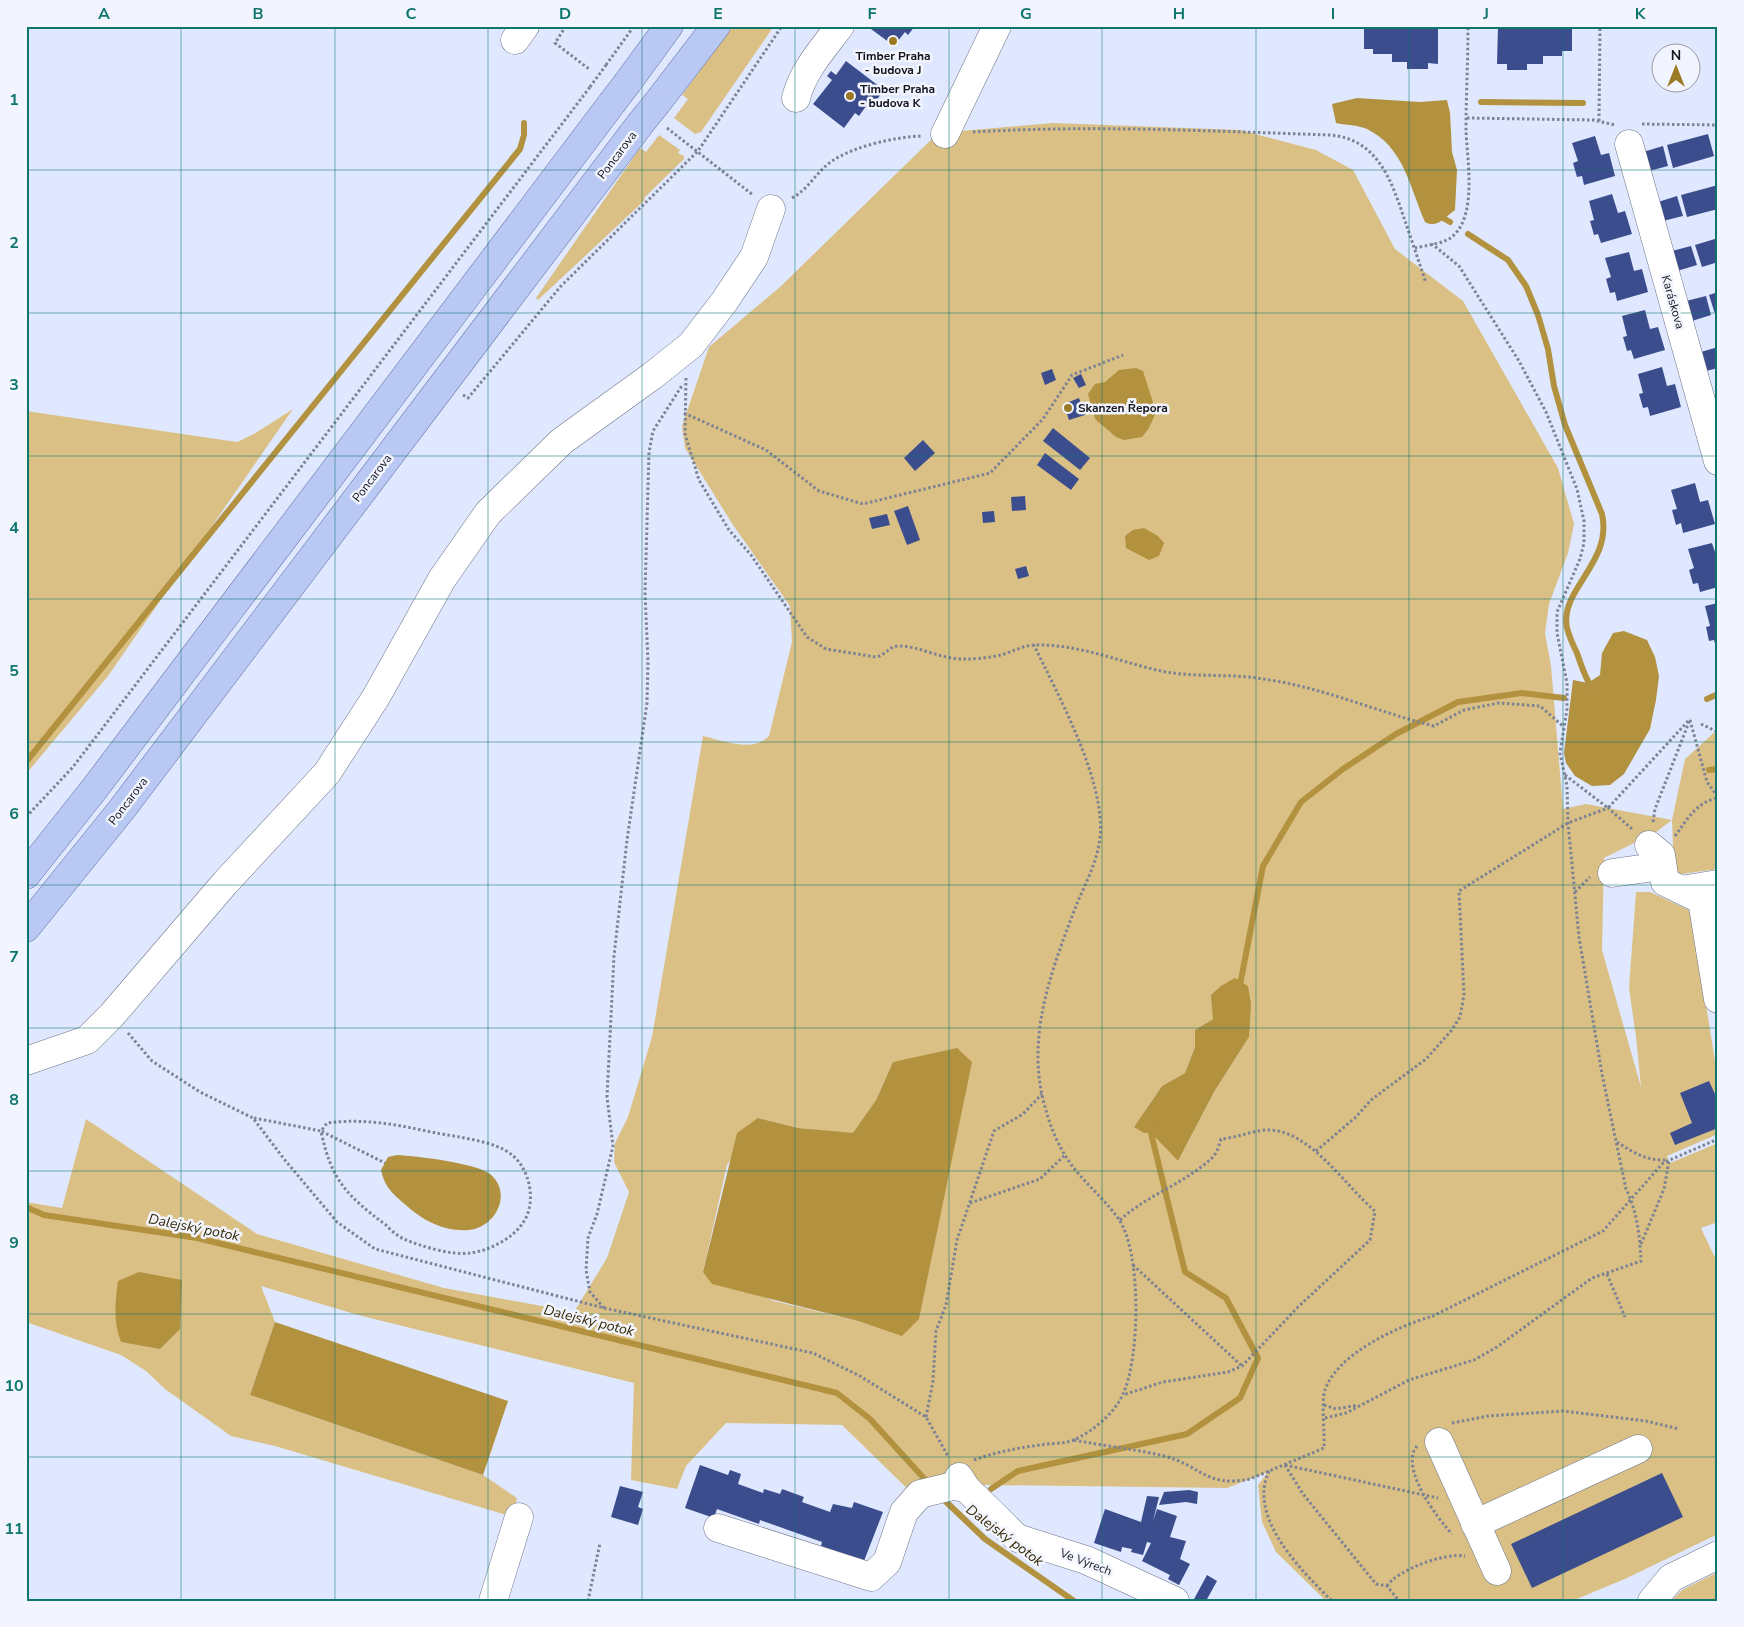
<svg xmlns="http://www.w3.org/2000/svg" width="1744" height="1627" font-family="'Nunito Sans',sans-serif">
<rect width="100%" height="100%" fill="#dfe8ff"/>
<g fill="#dac085" fill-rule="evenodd">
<polygon points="733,26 774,26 701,132 695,134 674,118 688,99 682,95"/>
<path d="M 1053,123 L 1240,130 L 1316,150 L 1353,170 L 1395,249 L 1463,301 L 1558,468 L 1574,524 L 1568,553 L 1549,604 L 1545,633 L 1551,666 L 1563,809 L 1586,804 L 1672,820 L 1685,759 L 1718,729 L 1718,869 L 1674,875 L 1672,820 L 1656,832 L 1604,858 L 1602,950 L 1641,1087 L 1636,1037 L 1629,988 L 1636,892 L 1650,892 L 1691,911 L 1715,1061 L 1718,1068 L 1718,1134 L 1667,1156 L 1670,1163 L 1718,1143 L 1718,1222 L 1701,1228 L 1718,1264 L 1718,1534 L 1627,1578 L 1572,1601 L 1326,1601 L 1276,1552 L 1262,1522 L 1258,1485 L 1268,1472 L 1227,1488 L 986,1485 L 923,1504 L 842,1425 L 726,1423 L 686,1466 L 677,1489 L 631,1480 L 634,1383 L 358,1315 L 261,1286 L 275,1322 L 250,1395 L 483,1475 L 517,1498 L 513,1517 L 275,1446 L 231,1436 L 165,1389 L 146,1371 L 121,1355 L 26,1322 L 26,1202 L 62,1208 L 86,1119 L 257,1234 L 444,1288 L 574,1312 L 607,1258 L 629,1192 L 614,1162 L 615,1143 L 628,1117 L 652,1037 L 703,736 C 725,741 752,753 769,736 L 792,642 L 790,606 L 733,525 L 685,448 L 682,426 L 709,347 L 780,287 L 938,133 ZM 1213,1019 L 1249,1037 L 1214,1092 L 1178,1161 L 1151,1133 L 1134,1127 L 1162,1086 L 1185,1073 L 1195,1047 L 1195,1030 ZM 910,1059 L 902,1335 L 858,1321 L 774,1301 L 703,1272 L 727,1165 L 758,1118 L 798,1128 L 853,1134 L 876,1100 L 893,1062 Z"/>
<polygon points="659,135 680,150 678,153 684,156 684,159 644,198 645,200 538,300 536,298 640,148 646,152"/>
<polygon points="293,409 108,676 26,774 26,411 237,442 254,434"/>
<polygon points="1718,1572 1718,1600 1671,1601 1682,1590"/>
</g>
<g fill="#b2913f">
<path d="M 1357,98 L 1420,102 L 1447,100 L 1450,113 L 1452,152 L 1457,170 L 1455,210 C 1445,217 1437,229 1425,222 C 1410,188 1404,147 1367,129 C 1358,125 1345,125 1336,123 L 1332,104 Z"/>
<polygon points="1136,368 1143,371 1156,412 1149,428 1142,437 1124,440 1116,437 1095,419 1088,394 1095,384 1105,382 1119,370"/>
<polygon points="1144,528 1158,536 1164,543 1159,556 1149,560 1126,548 1125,536 1133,530"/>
<polygon points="1624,631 1647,640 1655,657 1659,676 1656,700 1650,729 1624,774 1610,785 1592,786 1575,776 1566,763 1564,753 1573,680 1588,683 1600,675 1602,653 1613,633"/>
<polygon points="1235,978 1248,986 1251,1004 1249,1037 1214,1092 1178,1161 1151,1133 1144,1133 1134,1127 1162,1086 1185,1073 1195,1047 1195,1030 1213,1019 1211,995 1221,986"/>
<polygon points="957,1048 972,1062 919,1319 902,1336 858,1321 712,1284 703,1272 737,1133 758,1118 798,1128 853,1133 876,1100 893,1062"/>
<path d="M 397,1155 C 416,1156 476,1163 490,1174 C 513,1193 496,1227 469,1230 C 446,1232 423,1221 407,1206 C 393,1194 385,1188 381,1170 L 388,1157 Z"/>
<path d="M 139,1272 L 182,1280 L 180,1329 L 160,1349 L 121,1342 C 113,1321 115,1303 118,1281 Z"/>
<polygon points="275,1322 508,1401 483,1475 250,1395"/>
</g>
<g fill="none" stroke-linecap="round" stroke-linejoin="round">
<g stroke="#b2913f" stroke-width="6">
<polyline points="1481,102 1583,103"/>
<polyline points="1440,211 1443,218 1450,222"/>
<path d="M 1468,234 L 1508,260 L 1526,286 L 1538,315 L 1548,349 L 1554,386 L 1565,425 L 1602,514 C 1613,563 1559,589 1567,628 C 1569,636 1573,645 1577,653 C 1581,665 1585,678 1592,688"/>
<polyline points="1707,699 1718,694"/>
<polyline points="26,762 520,149 524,135 524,123"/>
<polyline points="1709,770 1718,769"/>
<polyline points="1239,990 1263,866 1301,802 1343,769 1396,734 1458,702 1522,693 1564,698"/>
<polyline points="26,1207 44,1215 197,1238 837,1393 870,1419 930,1485"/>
<polyline points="991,1489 1018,1471 1187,1434 1240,1398 1258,1358 1226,1298 1185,1272 1151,1133 1155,1125"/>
<polyline points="940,1496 985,1539 1074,1601"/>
</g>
</g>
<g fill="#3b4d8d">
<polygon points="872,26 915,26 908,35 905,32 894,46 871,29"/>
<polygon points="1364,26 1438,26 1438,64 1428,63 1428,69 1407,69 1407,62 1392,62 1392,54 1373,54 1373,49 1364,49"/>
<polygon points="1498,26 1572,26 1572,51 1562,51 1562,56 1543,56 1543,64 1527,64 1527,70 1507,70 1507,64 1497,64"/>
<polygon points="846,61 884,90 873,105 869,102 859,116 855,113 844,128 813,104 832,80 827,76 831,71 836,75"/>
<polygon points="1708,134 1714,156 1673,168 1667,145"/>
<polygon points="1595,136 1601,155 1609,153 1615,176 1584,185 1582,176 1577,177 1573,163 1578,161 1572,143"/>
<polygon points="1663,146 1668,166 1649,171 1643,152"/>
<polygon points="1718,185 1718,209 1687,217 1681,195"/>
<polygon points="1612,194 1618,213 1625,211 1632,234 1601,243 1598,234 1594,235 1590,221 1594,220 1589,201"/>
<polygon points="1677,196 1683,216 1663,221 1658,202"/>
<polygon points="1718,238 1718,262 1702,267 1695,245"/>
<polygon points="1691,246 1697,265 1677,271 1672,251"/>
<polygon points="1629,252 1634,271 1642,269 1648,292 1617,301 1615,292 1610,293 1606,279 1611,277 1605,258"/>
<polygon points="1718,292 1718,316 1716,317 1709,295"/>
<polygon points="1706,296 1711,315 1692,321 1686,301"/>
<polygon points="1645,310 1650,329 1658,327 1665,350 1634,359 1631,350 1627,351 1623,337 1627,336 1622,316"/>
<polygon points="1718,347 1718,368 1706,371 1701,352"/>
<polygon points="1662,367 1667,386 1675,384 1681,407 1650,416 1648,407 1643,408 1639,394 1643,393 1638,374"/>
<polygon points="1052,369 1056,380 1045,385 1041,373"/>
<polygon points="1081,374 1086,385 1079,388 1073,378"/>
<polygon points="1079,398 1085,415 1069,420 1064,404"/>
<polygon points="1053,428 1090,458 1080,470 1043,441"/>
<polygon points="923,440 935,453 915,471 904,458"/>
<polygon points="1045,453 1079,479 1071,490 1037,465"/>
<polygon points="1695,483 1700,502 1708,500 1715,524 1683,533 1681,523 1676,525 1672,510 1677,509 1671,490"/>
<polygon points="1025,496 1026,510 1012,511 1011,497"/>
<polygon points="908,506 920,540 907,545 894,511"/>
<polygon points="994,511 995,522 983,523 982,512"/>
<polygon points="887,514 890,525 872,529 869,518"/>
<polygon points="1712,543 1718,561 1718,587 1700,592 1698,583 1693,584 1689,570 1694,568 1688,549"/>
<polygon points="1026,566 1029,576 1018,579 1015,569"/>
<polygon points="1718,603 1718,651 1717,651 1714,640 1709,641 1706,627 1710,626 1705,606"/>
<polygon points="1709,1081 1715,1094 1718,1093 1718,1120 1716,1121 1718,1128 1675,1145 1670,1133 1692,1123 1680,1093"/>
<polygon points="700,1465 728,1475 730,1470 741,1474 738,1484 763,1493 764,1489 780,1494 782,1489 804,1497 802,1502 830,1512 833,1504 852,1508 854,1502 883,1512 864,1561 821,1546 822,1542 760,1520 759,1524 717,1509 714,1518 685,1508"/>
<polygon points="1662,1473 1683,1517 1532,1588 1511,1544"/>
<polygon points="620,1486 643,1492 638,1507 643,1509 638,1525 611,1517"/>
<polygon points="1189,1490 1198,1492 1197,1504 1186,1502 1159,1505 1164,1492"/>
<polygon points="1147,1496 1159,1497 1153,1521 1157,1509 1177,1516 1170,1537 1186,1541 1180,1559 1190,1564 1179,1585 1168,1579 1170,1575 1142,1561 1151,1543 1147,1542 1143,1555 1131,1552 1132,1549 1122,1547 1121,1552 1094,1543 1105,1509 1141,1522"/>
<polygon points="1207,1575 1217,1581 1206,1601 1193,1601"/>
</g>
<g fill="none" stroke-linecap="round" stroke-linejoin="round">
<defs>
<g id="minor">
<polyline points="515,40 525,26"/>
<path d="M 796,98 C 803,70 823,49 840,26"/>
<polyline points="945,134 997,26"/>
<polyline points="1629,144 1718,461"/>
<polyline points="1649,845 1661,855 1665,882 1702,900 1718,999"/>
<polyline points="1612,873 1662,866"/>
<polyline points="1681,890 1718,884"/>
<polyline points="26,1061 87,1040 112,1015 225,883 327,773 376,697 442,579 488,513 562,441 652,376 691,345 724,302 754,257 771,209"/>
<polyline points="1439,1442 1497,1571"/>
<polyline points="959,1477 966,1488 1017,1538 1086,1560 1175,1601"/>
<polyline points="1475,1524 1638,1449"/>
<polyline points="718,1528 871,1577 887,1562 904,1512 920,1494 953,1486 966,1488"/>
<polyline points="493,1601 519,1517"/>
<polyline points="1652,1601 1671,1578 1718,1555"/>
</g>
<g id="major">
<polyline points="628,82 669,26"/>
<polyline points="657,103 716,26"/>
<polyline points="26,875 95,788 612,103"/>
<polyline points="26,928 122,809 640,124"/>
</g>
</defs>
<use href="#minor" stroke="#6e7589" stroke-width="29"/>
<use href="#major" stroke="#6271a4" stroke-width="29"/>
<g stroke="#7d8393" stroke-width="3" stroke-dasharray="2.5 2.5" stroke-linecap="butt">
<polyline points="566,26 555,43 589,69"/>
<polyline points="606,65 634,26"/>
<polyline points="1467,118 1593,120 1615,125"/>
<polyline points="1599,121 1600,26"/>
<polyline points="1642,124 1718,125"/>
<polyline points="667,128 753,195"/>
<path d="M 973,132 C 1091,125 1211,131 1329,135 C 1378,138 1392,182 1405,221 C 1412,241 1419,262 1426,283"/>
<path d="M 792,198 C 809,189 816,172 832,161 C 855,146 894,137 922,136"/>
<path d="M 1415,248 C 1426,245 1446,244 1454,235 C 1477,213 1467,159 1466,130 C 1466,96 1468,61 1468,26"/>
<path d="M 686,378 L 685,434 L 699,480 L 729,530 L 751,555 L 807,637 L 826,649 L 876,657 C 886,655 889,646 899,646 C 920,646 942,660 966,659 C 975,659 986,658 996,656 C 1009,654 1022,645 1036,645 C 1079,644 1120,662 1161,671 C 1195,678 1229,673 1263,679 C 1322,687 1377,712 1434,726 L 1464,710 L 1499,703 L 1540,706 L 1564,727"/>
<polyline points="463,395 468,398 561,286 698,151 782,26"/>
<polyline points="684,413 766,450 819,491 863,504 990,473 1043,419 1072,375 1123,355"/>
<polyline points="1690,720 1707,782 1718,797"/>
<polyline points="1701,724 1718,732"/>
<polyline points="1565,775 1608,808 1690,719"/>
<polyline points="26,817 73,767 590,87"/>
<polyline points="1653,822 1655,809 1689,722"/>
<path d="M 1675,836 C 1687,820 1696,802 1718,798"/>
<polyline points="1575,892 1590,877"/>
<polyline points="128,1033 152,1061 200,1092 253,1118 284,1159 337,1222 375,1249 604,1308 813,1353 860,1376 926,1417 948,1456"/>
<path d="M 254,1118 L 321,1131 C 331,1180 347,1196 386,1225 C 391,1230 397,1236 404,1239 C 420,1246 453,1256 470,1253 C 488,1251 512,1239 522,1224 C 537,1205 531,1170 512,1155 C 496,1141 457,1137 436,1133 C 399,1125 365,1118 327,1123 L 321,1131 L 385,1163"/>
<path d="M 1617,1142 C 1632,1152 1647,1161 1666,1160"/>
<polyline points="1316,1151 1356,1117 1371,1100 1426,1059 1451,1031 1460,1017 1464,995 1459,891 1568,823 1608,808 1632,829"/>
<polyline points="970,1203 1040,1179 1065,1155"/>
<path d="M 1120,1220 C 1147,1195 1186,1183 1213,1157 C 1217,1153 1219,1145 1221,1139 C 1236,1138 1251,1131 1266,1130 C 1309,1128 1346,1187 1375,1211 L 1370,1240 L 1298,1307 L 1242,1366 L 1228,1372 L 1163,1382 L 1123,1395"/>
<polyline points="1641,1244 1664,1189 1669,1161"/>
<polyline points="1133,1265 1242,1366"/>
<polyline points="1607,1274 1625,1317"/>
<polyline points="604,1308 590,1292 586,1270 588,1238 597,1214 613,1146 607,1097 614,956 627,840 647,703 648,661 645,593 649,452 653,431 683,384"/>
<polyline points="1324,1405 1336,1409 1358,1405"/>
<polyline points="926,1417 933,1381 936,1331 946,1305 957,1240 994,1131 1023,1114 1042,1094"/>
<path d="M 1325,1418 L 1346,1413 L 1409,1380 L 1474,1360 L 1497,1347 L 1592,1278 L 1641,1261 C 1640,1238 1637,1210 1626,1189 L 1602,1074 L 1579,937 L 1568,823 L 1567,786 L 1560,753 L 1567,709 L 1567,683 L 1557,633 L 1557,612 L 1580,559 L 1584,543 L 1584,521 L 1577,489 L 1546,412 L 1519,361 L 1459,266 L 1432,244"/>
<polyline points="1452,1423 1488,1416 1563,1411 1646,1421 1679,1429"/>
<path d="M 1074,1440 C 1104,1446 1135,1449 1164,1456 C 1200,1465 1206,1488 1250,1479 L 1324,1448 C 1325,1435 1321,1401 1325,1390 C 1337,1354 1398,1326 1433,1316 L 1603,1231 L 1663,1163 L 1718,1139"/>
<path d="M 1417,1446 C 1399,1467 1437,1518 1452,1534"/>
<path d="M 974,1460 C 996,1452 1017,1448 1040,1445 C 1051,1443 1064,1444 1074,1440 C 1093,1431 1115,1413 1123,1394 C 1140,1358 1142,1251 1118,1218 C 1105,1200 1087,1185 1073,1167 C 1057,1146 1048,1121 1042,1095 C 1028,1030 1053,966 1076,906 C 1085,884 1098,861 1100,837 C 1106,782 1058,695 1034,645"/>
<polyline points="1285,1465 1438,1498"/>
<polyline points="1285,1465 1303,1494 1376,1584 1387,1586 1399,1601"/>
<path d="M 1269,1471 C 1247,1518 1302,1571 1332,1601"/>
<path d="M 1387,1586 C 1397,1570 1446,1552 1465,1556"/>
<polyline points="588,1601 600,1543"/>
</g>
<use href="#minor" stroke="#fff" stroke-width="28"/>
<use href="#major" stroke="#bac8f4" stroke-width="28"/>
<defs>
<g id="major-bridge">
<polyline points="612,103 628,82"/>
<polyline points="640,124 657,103"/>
</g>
</defs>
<use href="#major-bridge" stroke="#6271a4" stroke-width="29" stroke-linecap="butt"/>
<polyline stroke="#7d8393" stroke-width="3" stroke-dasharray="2.5 2.5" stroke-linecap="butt" points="590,87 606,65"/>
<use href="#major-bridge" stroke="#bac8f4" stroke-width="28"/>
</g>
<path fill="none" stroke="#0f766e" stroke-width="1" stroke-opacity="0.55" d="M 181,26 L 181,1601M 335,26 L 335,1601M 488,26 L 488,1601M 642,26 L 642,1601M 795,26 L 795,1601M 949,26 L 949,1601M 1102,26 L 1102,1601M 1256,26 L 1256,1601M 1409,26 L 1409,1601M 1563,26 L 1563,1601M 26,170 L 1718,170M 26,313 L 1718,313M 26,456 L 1718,456M 26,599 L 1718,599M 26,742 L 1718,742M 26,885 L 1718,885M 26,1028 L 1718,1028M 26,1171 L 1718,1171M 26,1314 L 1718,1314M 26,1457 L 1718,1457"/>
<g fill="#9a7a24" stroke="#f2f5fe" stroke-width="2">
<circle cx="893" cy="41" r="5"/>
<circle cx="850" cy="96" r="5"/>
<circle cx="1068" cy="408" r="5"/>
</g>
<g text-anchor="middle" stroke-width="5" stroke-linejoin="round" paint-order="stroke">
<g font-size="12" font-weight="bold" fill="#13151d" stroke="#f2f5fe" text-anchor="start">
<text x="893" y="60" text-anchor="middle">Timber Praha<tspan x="893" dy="14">- budova J</tspan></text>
<text x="860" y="93">Timber Praha<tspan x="860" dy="14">- budova K</tspan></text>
<text x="1078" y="412">Skanzen Řepora</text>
</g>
<g font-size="12" fill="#13151d" stroke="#f2f5fe">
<text transform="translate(617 155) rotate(-53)" y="4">Poncarova</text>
<text transform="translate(1673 302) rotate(74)" y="4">Karáskova</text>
<text transform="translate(372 478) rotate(-53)" y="4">Poncarova</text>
<text transform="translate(128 801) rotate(-53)" y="4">Poncarova</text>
<text transform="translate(1086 1562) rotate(21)" y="4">Ve Výrech</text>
</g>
<g font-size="14" font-style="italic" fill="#352803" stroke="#f2f5fe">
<text transform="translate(194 1227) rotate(11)" y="5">Dalejský potok</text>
<text transform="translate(589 1320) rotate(14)" y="5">Dalejský potok</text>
<text transform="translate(1005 1535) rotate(37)" y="5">Dalejský potok</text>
</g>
</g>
<rect width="1744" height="1627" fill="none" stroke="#f2f5fe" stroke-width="55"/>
<g transform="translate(1676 68)"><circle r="24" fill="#f2f5fe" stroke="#999ba4"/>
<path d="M0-4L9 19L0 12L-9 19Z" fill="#9a7a24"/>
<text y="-8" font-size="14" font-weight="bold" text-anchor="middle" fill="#13151d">N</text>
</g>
<rect x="28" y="28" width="1688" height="1572" fill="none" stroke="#0f766e" stroke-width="2"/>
<g font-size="16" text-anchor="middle" font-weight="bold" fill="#0f766e">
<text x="104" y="19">A</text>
<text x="258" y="19">B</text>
<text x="411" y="19">C</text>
<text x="565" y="19">D</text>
<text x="718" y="19">E</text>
<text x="872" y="19">F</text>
<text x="1026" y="19">G</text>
<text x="1179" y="19">H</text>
<text x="1333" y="19">I</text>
<text x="1486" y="19">J</text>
<text x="1640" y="19">K</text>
<text x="14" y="105">1</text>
<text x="14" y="248">2</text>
<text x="14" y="390">3</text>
<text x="14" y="533">4</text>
<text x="14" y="676">5</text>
<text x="14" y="819">6</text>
<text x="14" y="962">7</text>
<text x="14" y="1105">8</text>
<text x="14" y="1248">9</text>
<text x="14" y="1391">10</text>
<text x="14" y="1534">11</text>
</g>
</svg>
